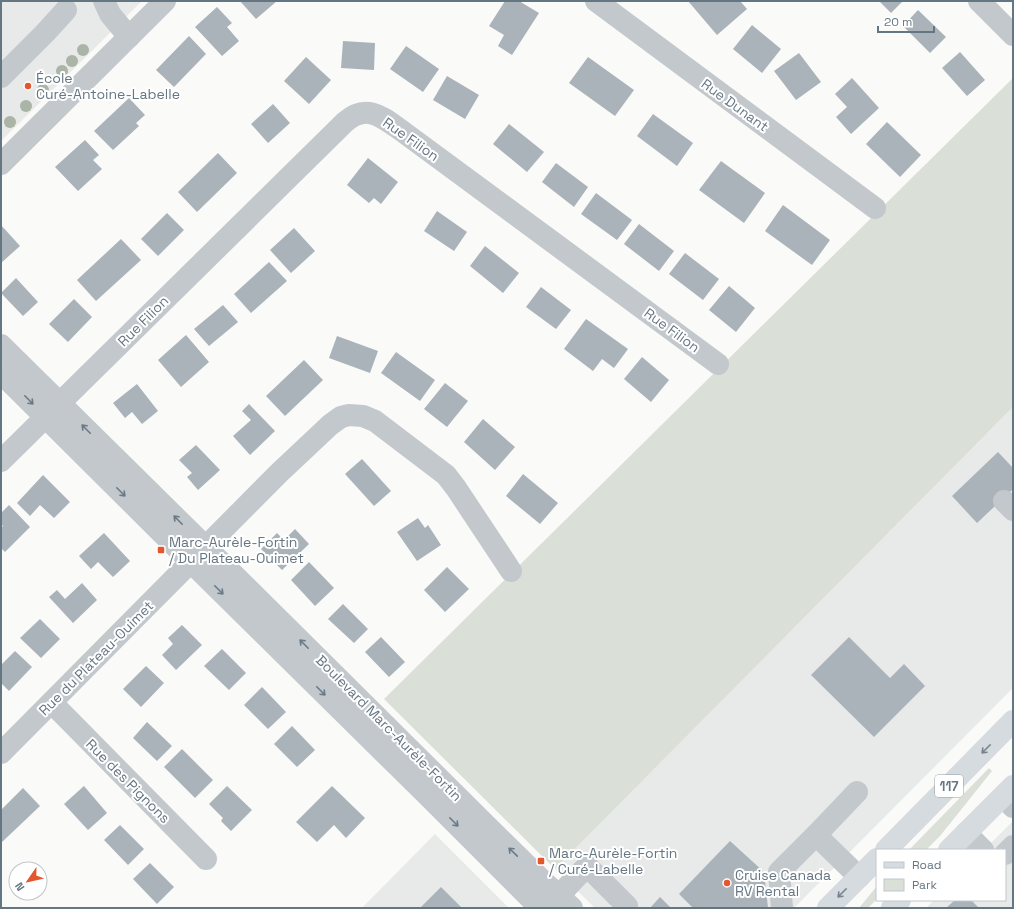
<svg xmlns="http://www.w3.org/2000/svg" width="1014" height="909" font-family="'Space Grotesk',sans-serif">
<rect width="100%" height="100%" fill="#fafaf8"/>
<g fill="#e8e9e9">
<polygon points="1,1 142,1 1,141"/>
<polygon points="1013,407 1013,688 794,908 595,908 555,869"/>
<polygon points="1013,821 1013,908 926,908 934,900 1005,900 1005,850 984,850"/>
<polygon points="435,834 509,908 362,908"/>
</g>
<g fill="#dadfd7">
<polygon points="1013,78 1013,407 555,869 384,699"/>
<polygon points="989,768 992,771 940,836 926,850 909,850"/>
<polygon points="877,886 877,899 868,908 859,908"/>
</g>
<g fill="#aab3b9">
<polygon points="240,1 277,1 256,19"/>
<polygon points="505,1 519,1 539,13 512,55 498,46 504,35 489,26"/>
<polygon points="688,1 740,1 747,9 717,35"/>
<polygon points="879,1 903,1 891,13"/>
<polygon points="217,7 232,23 227,27 239,41 222,56 195,27"/>
<polygon points="918,10 946,37 930,53 903,26"/>
<polygon points="752,25 781,49 762,73 733,49"/>
<polygon points="189,36 206,54 174,87 156,70"/>
<polygon points="343,41 375,43 374,70 341,68"/>
<polygon points="406,46 439,69 423,92 390,69"/>
<polygon points="960,52 985,80 967,96 942,68"/>
<polygon points="799,53 821,82 796,100 774,71"/>
<polygon points="306,57 331,80 309,104 284,81"/>
<polygon points="588,57 634,90 615,116 569,83"/>
<polygon points="447,76 479,95 465,119 433,100"/>
<polygon points="852,78 879,108 851,134 836,117 847,107 835,94"/>
<polygon points="129,98 145,115 136,123 139,126 113,150 94,131"/>
<polygon points="273,104 290,123 268,143 251,124"/>
<polygon points="653,114 693,143 677,166 637,136"/>
<polygon points="887,122 921,155 900,177 866,144"/>
<polygon points="509,124 544,152 527,172 493,144"/>
<polygon points="85,140 99,155 93,160 102,169 78,191 55,167"/>
<polygon points="218,153 237,173 197,212 178,192"/>
<polygon points="368,158 398,182 381,204 374,198 369,203 347,185"/>
<polygon points="721,161 765,193 744,223 699,190"/>
<polygon points="556,163 588,187 574,207 542,182"/>
<polygon points="596,193 632,220 617,240 581,214"/>
<polygon points="783,205 830,240 812,265 765,231"/>
<polygon points="437,211 467,232 454,251 424,231"/>
<polygon points="167,213 184,230 158,256 141,239"/>
<polygon points="639,224 674,251 659,271 624,244"/>
<polygon points="1,225 20,246 1,263"/>
<polygon points="294,228 315,251 291,273 270,250"/>
<polygon points="121,239 141,260 96,301 77,280"/>
<polygon points="485,246 519,273 503,293 470,266"/>
<polygon points="685,253 719,279 703,300 669,274"/>
<polygon points="269,262 287,281 251,313 234,294"/>
<polygon points="16,278 38,302 23,316 1,293"/>
<polygon points="729,286 755,308 736,332 709,310"/>
<polygon points="541,287 571,310 556,329 526,307"/>
<polygon points="74,299 92,317 68,342 49,324"/>
<polygon points="223,305 238,322 209,346 194,329"/>
<polygon points="586,319 628,349 614,368 602,359 593,371 564,349"/>
<polygon points="186,335 209,362 181,387 158,360"/>
<polygon points="337,336 378,351 370,373 329,358"/>
<polygon points="396,352 435,380 420,401 381,373"/>
<polygon points="642,357 669,380 651,402 624,379"/>
<polygon points="304,360 323,380 285,416 266,396"/>
<polygon points="445,383 468,401 447,427 424,409"/>
<polygon points="137,384 158,411 142,424 132,412 125,418 113,403"/>
<polygon points="249,404 275,431 250,455 233,436 251,420 242,411"/>
<polygon points="483,419 515,447 495,470 464,442"/>
<polygon points="196,445 220,470 198,490 187,477 192,473 179,460"/>
<polygon points="998,452 1013,468 1013,489 977,523 952,496"/>
<polygon points="362,459 391,491 374,506 345,474"/>
<polygon points="523,474 558,503 540,524 506,496"/>
<polygon points="43,475 70,502 54,518 40,505 30,516 17,503"/>
<polygon points="9,505 30,527 5,552 1,548 1,528 3,526 1,524 1,513"/>
<polygon points="418,518 425,528 428,525 441,545 417,561 397,532"/>
<polygon points="295,529 309,544 282,570 261,549 277,533 284,540"/>
<polygon points="104,533 130,561 113,577 98,562 91,569 79,556"/>
<polygon points="309,562 334,588 315,606 291,580"/>
<polygon points="447,567 469,589 445,612 424,590"/>
<polygon points="82,583 97,600 73,623 49,597 57,590 65,599"/>
<polygon points="343,604 368,629 354,643 328,619"/>
<polygon points="40,619 60,639 41,658 20,638"/>
<polygon points="182,625 202,645 176,670 162,655 173,644 168,638"/>
<polygon points="381,637 405,662 389,677 365,652"/>
<polygon points="849,637 890,678 904,664 925,686 874,737 811,675"/>
<polygon points="222,649 246,673 229,690 204,666"/>
<polygon points="15,651 32,667 9,691 1,683 1,665"/>
<polygon points="146,666 164,683 141,707 123,689"/>
<polygon points="262,687 286,712 268,729 244,705"/>
<polygon points="147,722 172,746 157,761 133,738"/>
<polygon points="292,726 315,750 297,767 274,744"/>
<polygon points="182,749 213,780 195,798 164,767"/>
<polygon points="84,786 107,813 88,830 64,804"/>
<polygon points="227,786 252,810 231,831 221,821 223,818 209,804"/>
<polygon points="332,786 365,818 346,838 334,825 317,842 296,822"/>
<polygon points="23,788 40,806 1,843 1,810"/>
<polygon points="120,825 144,849 128,865 104,840"/>
<polygon points="730,841 764,872 768,908 693,908 679,894"/>
<polygon points="150,863 174,887 157,904 133,879"/>
<polygon points="441,887 462,908 420,908"/>
<polygon points="660,897 671,908 650,908"/>
<polygon points="955,900 971,900 979,908 946,908"/>
</g>
<g fill="none" stroke-linecap="round" stroke-linejoin="round">
<g stroke="#c3c8cc" stroke-width="22">
<polyline points="104,1 110,14 129,37"/>
<polyline points="596,1 875,208"/>
<polyline points="979,1 1013,35"/>
<polyline points="1,77 45,33 66,10"/>
<polyline points="1,164 165,1"/>
<polyline points="1,345 226,567 486,825 541,879 572,908"/>
<polyline points="1,373 205,576 427,795 540,908"/>
<path d="M 1,461 L 345,122 C 367,103 382,117 402,131 L 718,364"/>
<polyline points="1004,501 1013,510"/>
<polyline points="52,703 206,859"/>
<polyline points="1,753 279,473 330,425 341,417 349,415 363,416 375,421 446,475 456,488 511,571"/>
<polyline points="1003,797 1013,807"/>
<polyline points="966,833 983,850"/>
<polyline points="816,835 857,792"/>
<polyline points="1005,854 1013,846"/>
<polyline points="552,908 567,887 587,866 627,906 626,908"/>
<polyline points="782,908 779,872 816,835 859,877"/>
</g>
<g stroke="#d6dbdf" stroke-width="22">
<polyline points="886,850 1013,721"/>
<polyline points="949,850 1013,786"/>
<polyline points="828,908 877,859"/>
<polyline points="892,908 900,900"/>
</g>
</g>
<g fill="#aab4a7">
<circle cx="83" cy="50" r="6"/>
<circle cx="72" cy="61" r="6"/>
<circle cx="62" cy="71" r="6"/>
<circle cx="43" cy="90" r="6"/>
<circle cx="26" cy="106" r="6"/>
<circle cx="10" cy="122" r="6"/>
</g>
<defs><path id="oneway-shaft" d="M-6 0H5M1.5-3L5.5 0L1.5 3" fill="none" stroke-width="1.6" stroke-linecap="round" stroke-linejoin="round"/></defs>
<g stroke="#6a7a87">
<use href="#oneway-shaft" transform="translate(29 400) rotate(45)"/>
<use href="#oneway-shaft" transform="translate(86 429) rotate(-135)"/>
<use href="#oneway-shaft" transform="translate(121 492) rotate(45)"/>
<use href="#oneway-shaft" transform="translate(178 520) rotate(-135)"/>
<use href="#oneway-shaft" transform="translate(219 590) rotate(45)"/>
<use href="#oneway-shaft" transform="translate(304 644) rotate(-135)"/>
<use href="#oneway-shaft" transform="translate(321 691) rotate(45)"/>
<use href="#oneway-shaft" transform="translate(454 822) rotate(45)"/>
<use href="#oneway-shaft" transform="translate(513 852) rotate(-136)"/>
</g>
<g stroke="#768591">
<use href="#oneway-shaft" transform="translate(986 749) rotate(135)"/>
<use href="#oneway-shaft" transform="translate(842 893) rotate(135)"/>
</g>
<g fill="#e4572e" stroke="#fff" stroke-width="1.5">
<circle cx="28" cy="86" r="4"/>
<rect x="157" y="546" width="8" height="8" rx="2"/>
<rect x="537" y="857" width="8" height="8" rx="2"/>
<circle cx="727" cy="883" r="4"/>
</g>
<g text-anchor="middle" stroke-width="4" stroke-linejoin="round" paint-order="stroke">
<rect fill="#fff" stroke="#939fa8" stroke-width="1" x="935" y="775" width="28" height="22" rx="3"/>
<g font-size="13" font-weight="bold" fill="#657683">
<text x="949" y="791">117</text>
</g>
<g font-size="14" fill="#657683" stroke="#fff" text-anchor="start">
<text x="36" y="83">École<tspan x="36" dy="16">Curé-Antoine-Labelle</tspan></text>
<text x="169" y="547">Marc-Aurèle-Fortin<tspan x="169" dy="16">/ Du Plateau-Ouimet</tspan></text>
<text x="549" y="858">Marc-Aurèle-Fortin<tspan x="549" dy="16">/ Curé-Labelle</tspan></text>
<text x="735" y="880">Cruise Canada<tspan x="735" dy="16">RV Rental</tspan></text>
</g>
<g font-size="14" fill="#657683" stroke="#fff">
<text transform="translate(735 105) rotate(36)" y="5">Rue Dunant</text>
<text transform="translate(411 139) rotate(35)" y="5">Rue Filion</text>
<text transform="translate(143 321) rotate(-45)" y="5">Rue Filion</text>
<text transform="translate(672 330) rotate(36)" y="5">Rue Filion</text>
<text transform="translate(96 658) rotate(-45)" y="5">Rue du Plateau-Ouimet</text>
<text transform="translate(389 728) rotate(45)" y="5">Boulevard Marc-Aurèle-Fortin</text>
<text transform="translate(128 781) rotate(45)" y="5">Rue des Pignons</text>
</g>
</g>
<rect width="1014" height="909" fill="none" stroke="#657683" stroke-width="4"/>
<rect x="876" y="849" width="130" height="52" fill="#ffffff" stroke="#c1c8cd"/>
<rect x="884" y="862" width="20" height="6" fill="#d6dbdf" stroke="#c1c8cd"/>
<text x="912" y="869" font-size="12" fill="#657683">Road</text>
<rect x="884" y="879" width="20" height="12" fill="#dadfd7" stroke="#c1c8cd"/>
<text x="912" y="889" font-size="12" fill="#657683">Park</text>
<g transform="translate(28 881) rotate(236)"><circle r="19" fill="#ffffff" stroke="#c1c8cd"/>
<path d="M0-3L7 15L0 10L-7 15Z" fill="#e4572e"/>
<text y="-6" font-size="11" font-weight="bold" text-anchor="middle" fill="#657683">N</text>
</g>
<path d="M878 26v6h56v-6" fill="none" stroke="#657683" stroke-width="2"/>
<text x="884" y="26" font-size="12" fill="#657683" stroke="#ffffff" stroke-width="3" paint-order="stroke">20 m</text>
</svg>
